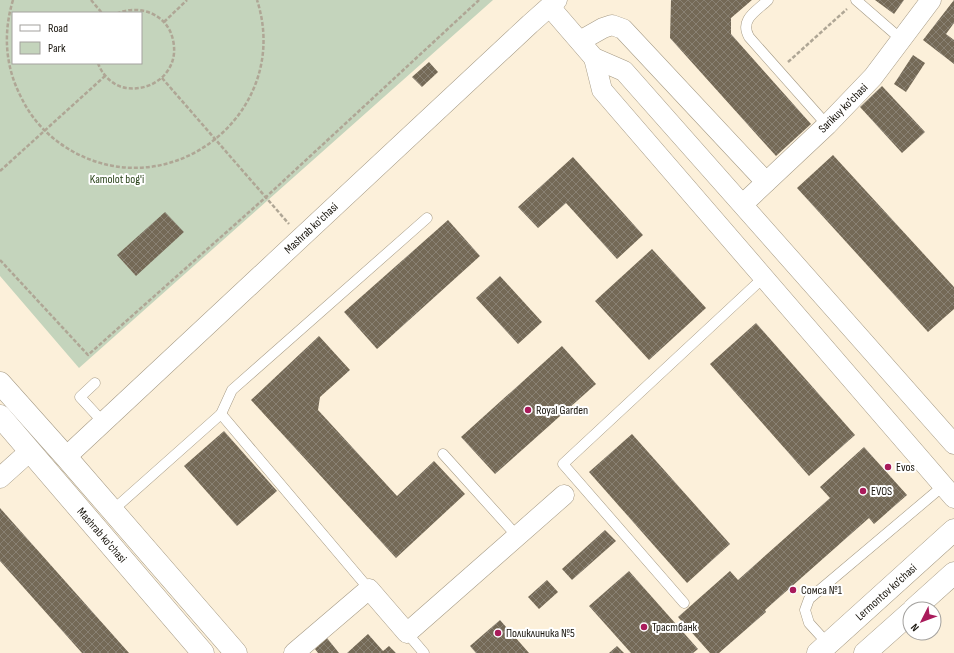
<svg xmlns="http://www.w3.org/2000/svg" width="954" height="653" font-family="'Sofia Sans Condensed',sans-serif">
<defs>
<pattern id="building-cross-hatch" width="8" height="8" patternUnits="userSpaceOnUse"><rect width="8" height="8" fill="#746956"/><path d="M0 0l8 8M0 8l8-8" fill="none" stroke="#898173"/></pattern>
</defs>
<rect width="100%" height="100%" fill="#fcf0da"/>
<path fill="#c4d4bc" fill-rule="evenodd" d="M 0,0 L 493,0 L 79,368 L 0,276 ZM 13,13 L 141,13 L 141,63 L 13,63 Z"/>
<g fill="url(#building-cross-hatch)">
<polygon points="671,0 752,0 731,18 731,34 811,124 776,156 670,38"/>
<polygon points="875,0 904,0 894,14"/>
<polygon points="954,0 954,23 946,34 954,40 954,64 923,40"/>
<polygon points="913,55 925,63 906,92 894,84"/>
<polygon points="429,62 438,72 422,87 412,77"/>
<polygon points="882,86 925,132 902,153 860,107"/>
<polygon points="833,155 954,287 954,309 928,332 797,188"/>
<polygon points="573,157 643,235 617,259 566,203 538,228 518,207"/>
<polygon points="165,212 184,232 136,276 117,255"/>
<polygon points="448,220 480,256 377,349 344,312"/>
<polygon points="652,249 706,308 649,360 595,301"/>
<polygon points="500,276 542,322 518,344 476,298"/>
<polygon points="756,323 855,435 809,476 710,364"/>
<polygon points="319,336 350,370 320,397 318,410 397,496 434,461 465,494 396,558 251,400"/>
<polygon points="562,346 596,384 495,474 461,437"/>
<polygon points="224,431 277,491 237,526 184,466"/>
<polygon points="632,434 730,544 687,583 589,472"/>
<polygon points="864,447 907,495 874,524 869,518 765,610 766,612 719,653 710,653 678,617 730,571 738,580 830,498 820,487"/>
<polygon points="0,508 129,653 82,653 0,561"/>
<polygon points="605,530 616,541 572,580 562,569"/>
<polygon points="629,571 698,649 693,653 631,653 589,606"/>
<polygon points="547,580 558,592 539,609 528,597"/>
<polygon points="500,620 529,653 476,653 470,646"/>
<polygon points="368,634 383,651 389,646 396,653 347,653"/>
<polygon points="327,638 339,653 318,653 315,649"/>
<polygon points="617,646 624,653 609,653"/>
</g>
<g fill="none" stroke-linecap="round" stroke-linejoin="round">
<defs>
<g id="service">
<path d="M 768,0 C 757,11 739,19 749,37 L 827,125"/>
<polyline points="856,0 902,40"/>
<polyline points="95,383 80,397 103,422"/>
<polyline points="221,414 369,589"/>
<polyline points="443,454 517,536"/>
<polyline points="113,510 221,414 232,390 427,218"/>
<polyline points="684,603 563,464 763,278"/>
<polyline points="407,633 424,653"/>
<polyline points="828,644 809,623 805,610 809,599 943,486"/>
</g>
<g id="minor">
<polyline points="550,7 594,58 624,71 954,444"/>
<polyline points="580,41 603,28 612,25 623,29 766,182"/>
<polyline points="594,58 602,90 954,498"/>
<polyline points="743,204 827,125 873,77 931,0"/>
<polyline points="66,457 530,24 557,0"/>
<polyline points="0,478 30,451"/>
<polyline points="294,653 369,589 407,633 564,495"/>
</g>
<g id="secondary">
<polyline points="0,383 66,457 236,653"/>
<polyline points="0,416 203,653"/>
<polyline points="914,609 954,573"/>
<polyline points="818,653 954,530"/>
<polyline points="865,653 910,613"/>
</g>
</defs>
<use href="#service" stroke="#a59a85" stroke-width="11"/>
<use href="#minor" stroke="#a59a85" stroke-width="21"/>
<use href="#secondary" stroke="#a59a85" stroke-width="23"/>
<g stroke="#afa695" stroke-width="2.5" stroke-dasharray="4 2" stroke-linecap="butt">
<path d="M 13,0 C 3,33 5,66 21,97 C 32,120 49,138 72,151 C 173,208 293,111 257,0"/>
<polyline points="91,0 102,13"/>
<polyline points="164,22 187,0"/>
<polyline points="788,62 847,9"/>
<path d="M 98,63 C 102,75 113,86 126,88 C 154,92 180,70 173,40 C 168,15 141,4 118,13"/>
<polyline points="162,78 289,224"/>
<polyline points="0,171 105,76"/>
<polyline points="0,260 88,355 266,197 479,0"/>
</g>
<use href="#service" stroke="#fff" stroke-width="10"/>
<use href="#minor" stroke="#fff" stroke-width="20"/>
<use href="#secondary" stroke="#fff" stroke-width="22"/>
</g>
<g fill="#a91b5b" stroke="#fff" stroke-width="1.5">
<circle cx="528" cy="410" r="4"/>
<circle cx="888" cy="467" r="4"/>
<circle cx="863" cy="491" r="4"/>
<circle cx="793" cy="590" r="4"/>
<circle cx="644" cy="627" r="4"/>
<circle cx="498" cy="633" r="4"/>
</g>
<g text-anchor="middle" stroke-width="4" stroke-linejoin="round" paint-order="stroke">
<g font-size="12" fill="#19150d" stroke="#fff">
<text transform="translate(843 108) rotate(-45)" y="4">Sarikuy ko'chasi</text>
<text transform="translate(311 228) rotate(-43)" y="4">Mashrab ko'chasi</text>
<text transform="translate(102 535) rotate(49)" y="4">Mashrab ko'chasi</text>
<text transform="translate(886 592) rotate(-42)" y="4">Lermontov ko’chasi</text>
</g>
<g font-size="12" fill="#2d461d" stroke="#fff">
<text x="117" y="183">Kamolot bog'i</text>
</g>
<g font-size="12" fill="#19150d" stroke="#fff" text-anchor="start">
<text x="536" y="414">Royal Garden</text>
<text x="896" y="471">Evos</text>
<text x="871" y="495">EVOS</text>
<text x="801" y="594">Сомса №1</text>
<text x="652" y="631">Трастбанк</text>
<text x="506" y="637">Поликлиника №5</text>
</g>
</g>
<rect x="12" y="12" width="130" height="52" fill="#ffffff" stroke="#a3a19e"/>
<rect x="20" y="25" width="20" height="6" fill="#ffffff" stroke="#a3a19e"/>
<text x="48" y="32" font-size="12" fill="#19150d">Road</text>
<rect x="20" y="42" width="20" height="12" fill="#c4d4bc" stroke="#a3a19e"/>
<text x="48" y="52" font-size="12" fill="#19150d">Park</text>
<g transform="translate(922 621) rotate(228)"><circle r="19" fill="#ffffff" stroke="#a3a19e"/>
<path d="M0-3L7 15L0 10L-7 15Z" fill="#a91b5b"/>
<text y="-6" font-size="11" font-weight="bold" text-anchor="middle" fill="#19150d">N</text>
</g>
</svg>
